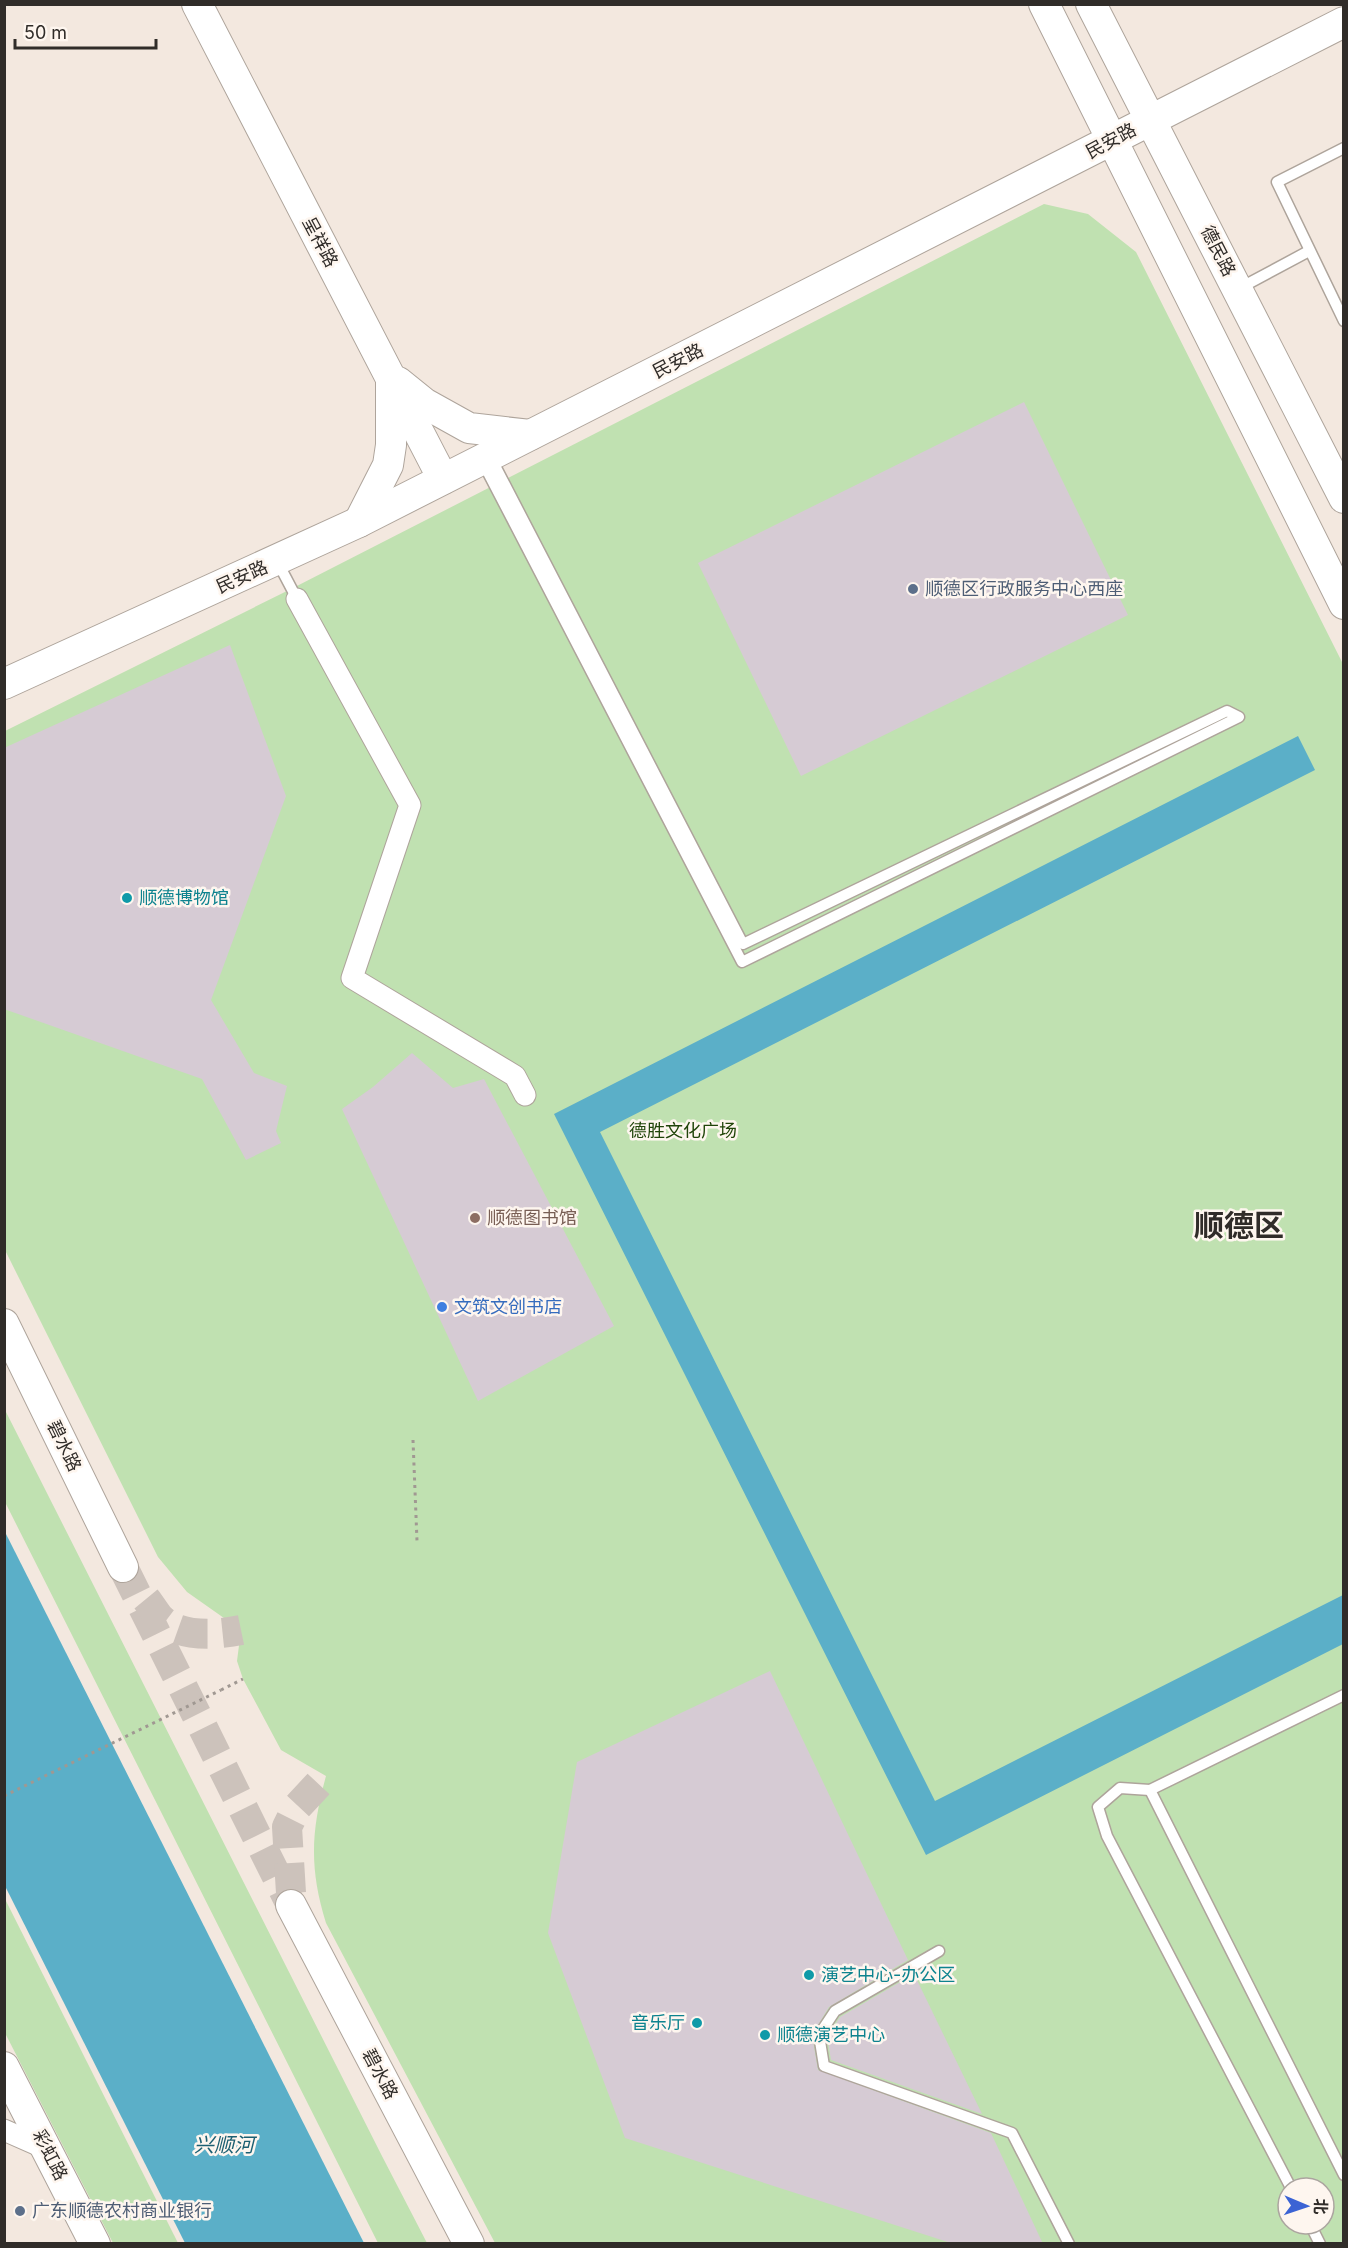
<svg xmlns="http://www.w3.org/2000/svg" width="1348" height="2248" font-family="Inter,'Noto Sans SC',sans-serif">
<rect width="100%" height="100%" fill="#f3e8df"/>
<g fill="#c0e1b1" fill-rule="evenodd">
<path d="M 1044,204 L 1088,214 L 1136,252 L 1343,664 L 1343,2243 L 495,2243 L 326,1923 C 309,1868 311,1831 326,1776 L 281,1750 L 243,1679 L 237,1661 L 241,1630 L 187,1592 L 158,1557 L 5,1250 L 5,731 L 291,589 ZM 1288,2188 L 1324,2188 L 1324,2224 L 1288,2224 Z"/>
<polygon points="5,1410 383,2158 427,2243 378,2243 5,1502"/>
<polygon points="4,1899 5,1899 178,2243 113,2243 5,2033"/>
</g>
<g fill="#5bafc8">
<polygon points="1298,736 1315,770 600,1132 935,1801 1343,1595 1343,1644 926,1855 554,1114"/>
<polygon points="4,1532 5,1532 364,2243 185,2243 5,1886"/>
</g>
<g fill="#d6cbd4">
<polygon points="1024,402 1128,615 801,776 698,563"/>
<polygon points="230,645 286,796 211,1000 254,1073 287,1086 276,1131 281,1143 246,1160 202,1079 4,1009 4,748"/>
<polygon points="412,1053 453,1088 484,1079 614,1326 478,1401 342,1109 373,1087"/>
<polygon points="770,1671 908,1960 829,2007 812,2035 818,2070 991,2133 1043,2244 954,2244 625,2138 548,1933 577,1762"/>
<polygon points="914,1974 982,2114 831,2060 827,2037 840,2017"/>
</g>
<g fill="none" stroke-linecap="round" stroke-linejoin="round">
<g stroke="#ccc2bb" stroke-width="30" stroke-dasharray="30 15" stroke-linecap="butt">
<polyline points="123,1567 291,1905"/>
<path d="M 146,1599 C 151,1605 155,1613 160,1618 C 179,1638 217,1635 241,1630"/>
<polyline points="291,1893 287,1827 297,1807 326,1776"/>
</g>
<defs>
<g id="lane">
<polyline points="1344,148 1277,182 1344,321"/>
<polyline points="1238,289 1309,251"/>
<polyline points="483,463 742,962 1239,717 1227,711 743,944 490,456"/>
<polyline points="277,561 297,599"/>
<polyline points="1150,1790 1344,2175"/>
<polyline points="939,1951 835,2011 819,2035 824,2066 1012,2133 1069,2244"/>
<polyline points="1291,2188 1107,1836 1098,1807 1120,1788 1150,1790 1344,1695"/>
<polyline points="1310,2224 1320,2244"/>
</g>
<g id="street">
<polyline points="297,599 410,805 352,978 515,1076 525,1095"/>
<polyline points="4,2130 47,2149"/>
</g>
<g id="secondary">
<polyline points="197,4 443,479"/>
<polyline points="1044,4 1344,604"/>
<polyline points="1091,4 1344,498"/>
<polyline points="398,382 424,403 469,428 530,435"/>
<polyline points="359,522 388,465 391,445 391,382"/>
<polyline points="4,684 359,522 1344,22"/>
<polyline points="4,1324 123,1567"/>
<polyline points="291,1905 469,2244"/>
<polyline points="4,2067 95,2244"/>
</g>
</defs>
<use href="#lane" stroke="#aea49b" stroke-width="13"/>
<use href="#street" stroke="#aea49b" stroke-width="23"/>
<use href="#secondary" stroke="#aea49b" stroke-width="32"/>
<g stroke="#a09892" stroke-width="3" stroke-dasharray="3 4.5" stroke-linecap="butt">
<polyline points="413,1440 417,1541"/>
<polyline points="221,1690 243,1679"/>
</g>
<use href="#lane" stroke="#fff" stroke-width="10"/>
<use href="#street" stroke="#fff" stroke-width="21"/>
<use href="#secondary" stroke="#fff" stroke-width="30"/>
<polyline stroke="#a09892" stroke-width="3" stroke-dasharray="3 4.5" stroke-linecap="butt" points="4,1796 221,1690"/>
</g>
<g fill="#5c6f8a" stroke="#fef6ef" stroke-width="2">
<circle cx="913" cy="589" r="6"/>
<circle cx="20" cy="2211" r="6"/>
</g>
<g fill="#0f9aa8" stroke="#fef6ef" stroke-width="2">
<circle cx="127" cy="898" r="6"/>
<circle cx="809" cy="1975" r="6"/>
<circle cx="697" cy="2023" r="6"/>
<circle cx="765" cy="2035" r="6"/>
</g>
<circle fill="#8d6e63" stroke="#fef6ef" stroke-width="2" cx="475" cy="1218" r="6"/>
<circle fill="#3f7fe0" stroke="#fef6ef" stroke-width="2" cx="442" cy="1307" r="6"/>
<g text-anchor="middle" stroke-width="5" stroke-linejoin="round" paint-order="stroke">
<g font-size="18" fill="#302c29" stroke="#fef6ef">
<text transform="translate(1111 141) rotate(-28)" y="6">民安路</text>
<text transform="translate(320 242) rotate(62)" y="6">呈祥路</text>
<text transform="translate(1218 251) rotate(63)" y="6">德民路</text>
<text transform="translate(678 361) rotate(-27)" y="6">民安路</text>
<text transform="translate(242 577) rotate(-24)" y="6">民安路</text>
<text transform="translate(64 1446) rotate(64)" y="6">碧水路</text>
<text transform="translate(380 2074) rotate(62)" y="6">碧水路</text>
<text transform="translate(50 2155) rotate(63)" y="6">彩虹路</text>
</g>
<g font-size="18" fill="#4e5e75" stroke="#fef6ef" text-anchor="start">
<text x="925" y="595">顺德区行政服务中心西座</text>
<text x="32" y="2217">广东顺德农村商业银行</text>
</g>
<g font-size="18" fill="#0d838f" stroke="#fef6ef" text-anchor="start">
<text x="139" y="904">顺德博物馆</text>
<text x="821" y="1981">演艺中心-办公区</text>
<text x="685" y="2029" text-anchor="end">音乐厅</text>
<text x="777" y="2041">顺德演艺中心</text>
</g>
<g font-size="18" fill="#204509" stroke="#fef6ef">
<text x="683" y="1137">德胜文化广场</text>
</g>
<g font-size="18" fill="#785e54" stroke="#fef6ef" text-anchor="start">
<text x="487" y="1224">顺德图书馆</text>
</g>
<g font-size="18" fill="#366cbe" stroke="#fef6ef" text-anchor="start">
<text x="454" y="1313">文筑文创书店</text>
</g>
<g font-size="20" font-style="italic" fill="#1c5f72" stroke="#fef6ef">
<text x="224" y="2152">兴顺河</text>
</g>
<g font-size="30" font-weight="bold" fill="#302c29" stroke="#fef6ef">
<text x="1239" y="1236">顺德区</text>
</g>
</g>
<rect width="1348" height="2248" fill="none" stroke="#302c29" stroke-width="12"/>
<g transform="translate(1306 2206) rotate(92)"><circle r="28" fill="#fef6ef" stroke="#aca5a0" stroke-width="1.5"/>
<path d="M0-4.5L10 22L0 15L-10 22Z" fill="#3b63d4"/>
<text y="-9" font-size="16" font-weight="bold" text-anchor="middle" fill="#302c29">北</text>
</g>
<path d="M15 39v9h141v-9" fill="none" stroke="#302c29" stroke-width="3"/>
<text x="24" y="39" font-size="18" fill="#302c29" stroke="#fef6ef" stroke-width="4.5" paint-order="stroke">50 m</text>
</svg>
